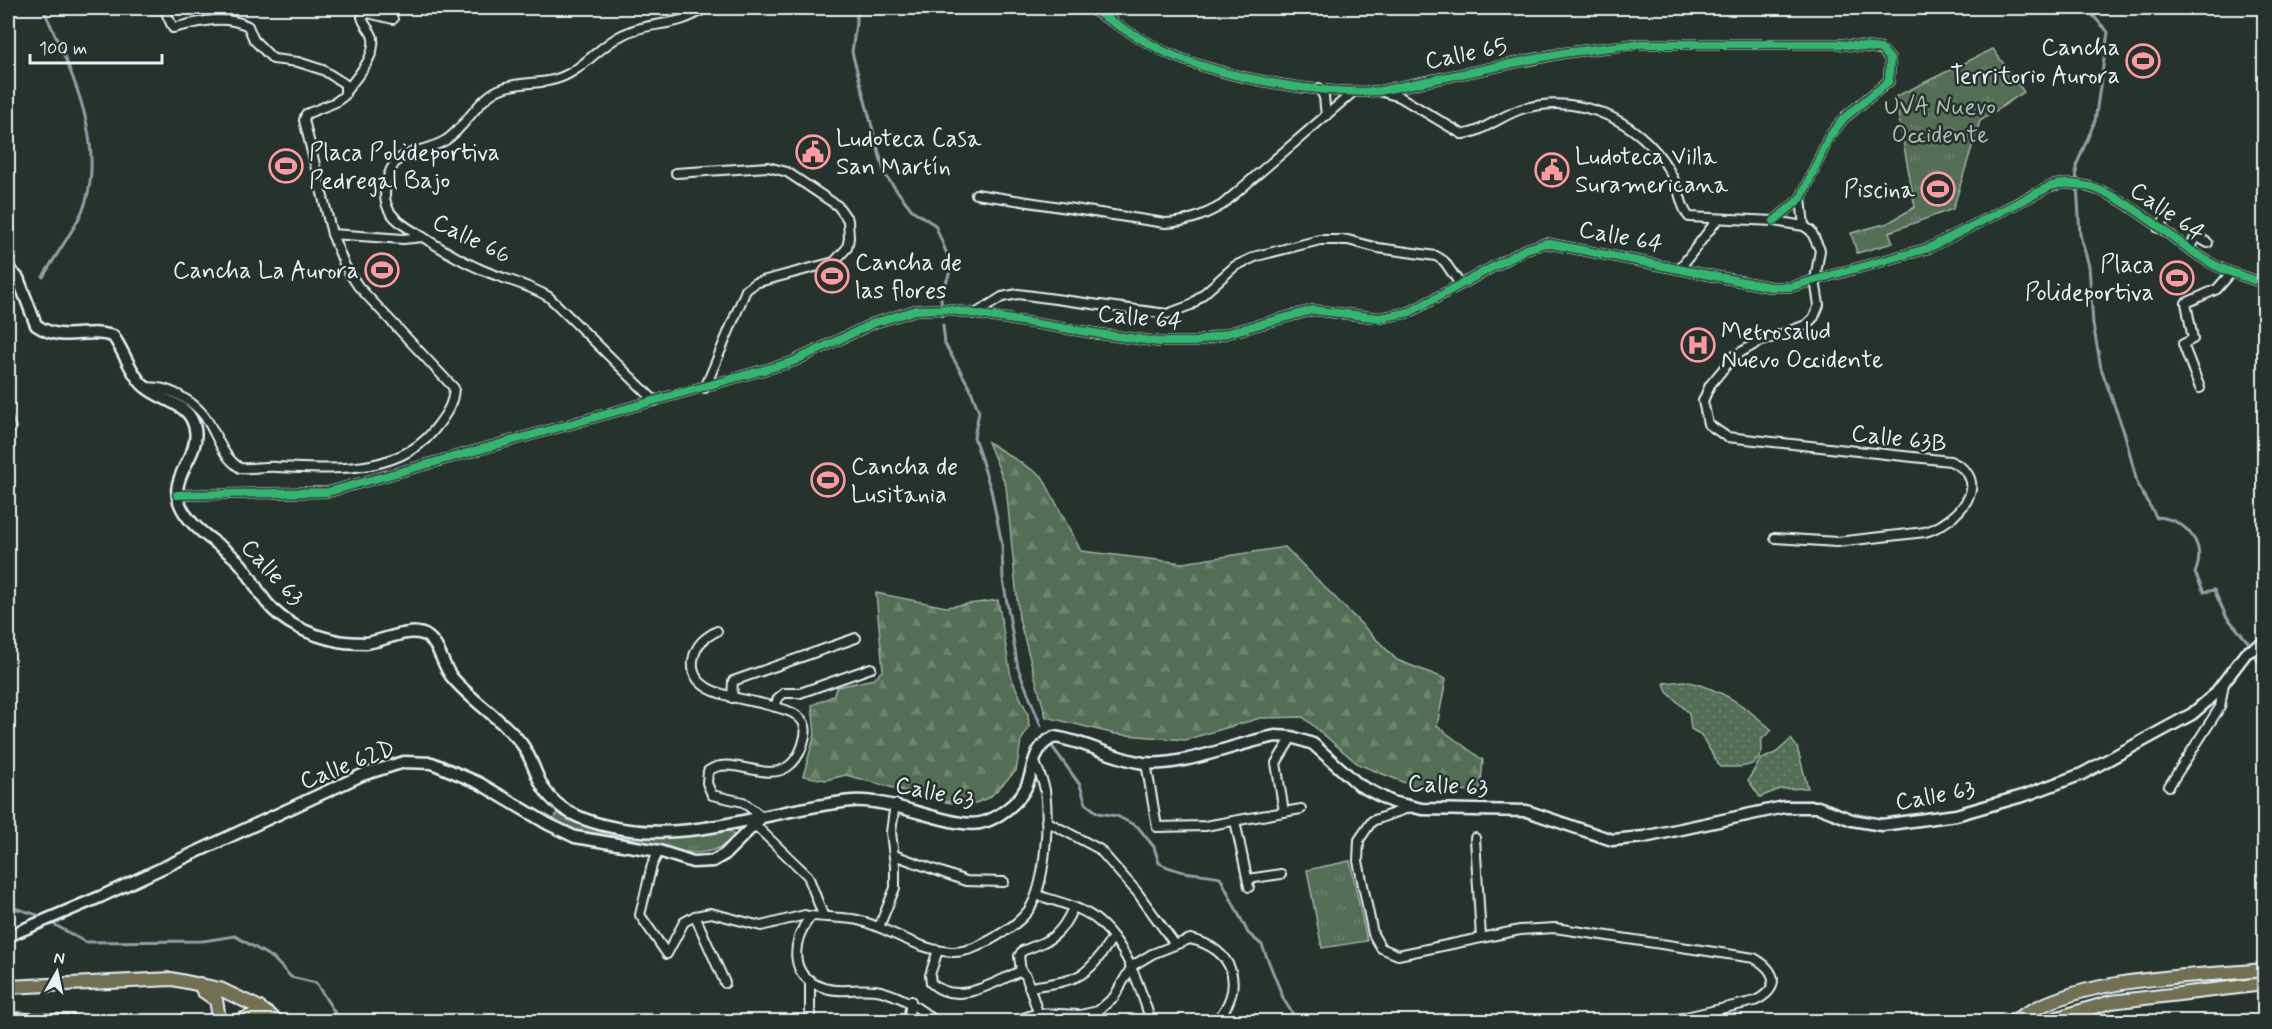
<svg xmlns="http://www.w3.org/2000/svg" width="2272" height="1029" font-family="Mynerve,sans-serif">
<defs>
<pattern id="grass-tufts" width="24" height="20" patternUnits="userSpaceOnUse" patternTransform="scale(1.5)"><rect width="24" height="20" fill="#536e55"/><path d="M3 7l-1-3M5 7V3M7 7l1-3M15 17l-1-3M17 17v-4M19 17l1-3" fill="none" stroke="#6c836e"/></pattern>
<pattern id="forest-firs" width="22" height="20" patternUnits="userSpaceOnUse" patternTransform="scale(1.5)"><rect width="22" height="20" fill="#536e55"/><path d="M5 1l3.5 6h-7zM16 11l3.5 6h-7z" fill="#6c836e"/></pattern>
<pattern id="garden-dots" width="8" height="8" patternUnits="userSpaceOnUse" patternTransform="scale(1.5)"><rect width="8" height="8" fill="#536e55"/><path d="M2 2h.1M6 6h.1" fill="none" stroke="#6c836e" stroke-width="1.8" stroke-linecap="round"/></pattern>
</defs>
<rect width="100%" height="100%" fill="#26332d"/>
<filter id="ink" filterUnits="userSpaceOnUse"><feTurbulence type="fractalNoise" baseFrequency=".0167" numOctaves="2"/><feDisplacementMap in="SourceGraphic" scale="12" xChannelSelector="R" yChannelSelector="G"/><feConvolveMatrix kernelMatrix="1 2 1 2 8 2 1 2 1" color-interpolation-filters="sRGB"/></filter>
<g filter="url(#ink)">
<g fill="url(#grass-tufts)" stroke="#9eb0a6" stroke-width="1.5">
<polygon points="1993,49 2024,92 1980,121 1953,209 1889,232 1893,243 1857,253 1851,233 1888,223 1915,207 1895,97"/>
<polygon points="557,813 584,826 622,834 625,838 576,830 553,820"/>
<path d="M 730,831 L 735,836 C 702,869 666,844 627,838 L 630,834 L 660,837 Z"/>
<polygon points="1350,861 1367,941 1322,948 1307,870"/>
</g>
<g fill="url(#forest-firs)" stroke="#9eb0a6" stroke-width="1.5">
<polygon points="988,442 1042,476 1081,551 1183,563 1285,547 1397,660 1446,679 1437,726 1483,760 1480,791 1420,789 1358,764 1303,717 1260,718 1185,740 1115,734 1046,717 1019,619 1006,486"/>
<polygon points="876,593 946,607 998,600 1011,677 1028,714 1029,727 1021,741 1016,771 990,797 971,805 945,802 846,775 826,780 803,776 815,734 812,705 833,696 837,687 874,679 883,670"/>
</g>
<g fill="url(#garden-dots)" stroke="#9eb0a6" stroke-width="1.5">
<path d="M 1685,681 C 1724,690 1742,704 1772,730 L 1762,739 C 1761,742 1762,746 1762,749 C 1760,770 1735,767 1720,767 L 1701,735 L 1691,729 L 1689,713 L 1667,692 L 1664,683 Z"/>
<polygon points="1791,739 1797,747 1808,788 1780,789 1760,797 1748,780 1760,760 1777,752"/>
</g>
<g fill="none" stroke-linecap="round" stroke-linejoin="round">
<g stroke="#90a0a8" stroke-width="3">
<polyline points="858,8 852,52 885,175 912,210 935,225 952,266 941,297 942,316"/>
<polyline points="2086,8 2108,32 2095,121 2076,166 2080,235 2089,266 2093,324 2101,368 2125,435 2138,486 2157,518"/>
<path d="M 43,277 C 55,256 80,222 86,201 C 105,136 68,65 43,8"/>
<polyline points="943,325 945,344 970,388 979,412 974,437 991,490 1002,544 1003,579 1018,668 1041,726"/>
<polyline points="8,409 16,428 8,444"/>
<path d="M 2156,517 C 2184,518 2208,543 2195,573 L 2204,592 L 2214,590 L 2226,616 L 2248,642"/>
<polyline points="2254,653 2264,675"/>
<path d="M 1049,742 L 1080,785 L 1086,804 L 1098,813 L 1117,816 L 1138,827 L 1154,847 L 1159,863 C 1182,875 1195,872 1220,877 L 1248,933 L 1262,945 L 1284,1000 L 1298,1022"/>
<path d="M 8,905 C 19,911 30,911 42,917"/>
<polyline points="50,922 85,942 203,941 235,936 273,958 291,977 316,983 335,1013 334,1022"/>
</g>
<defs>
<g id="minor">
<path d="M 164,8 L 173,28 C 198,22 224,14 248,26 L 254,40 L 273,59 L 298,62 L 323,70 L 345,84 L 345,95 L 336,102 L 306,114 L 304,120 L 332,234"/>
<path d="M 1089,8 C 1116,23 1144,43 1172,55 C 1227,78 1320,95 1379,91 L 1563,53 L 1636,44 L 1839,44 L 1881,49 L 1890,59 L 1889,81 L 1844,118 L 1829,137 L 1801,198 L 1774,221"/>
<polyline points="1319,88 1324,97 1326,116"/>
<path d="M 347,90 C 357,76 376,57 373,38 C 371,30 364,26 362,17 L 368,13 L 393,19"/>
<path d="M 1379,91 L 1400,97 L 1462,134 C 1481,134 1504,113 1525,108 C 1584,93 1648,124 1674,180 C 1681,193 1680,206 1689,217 L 1774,221 L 1804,226 L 1811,231 L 1820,250 L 1815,280 L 1819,305 L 1814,317 L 1806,325 L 1757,343 L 1734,356 L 1710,385 L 1703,401 L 1708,424 L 1727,437 L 1950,461 C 1997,481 1956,523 1925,532 L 1837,542 L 1775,538"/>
<polyline points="676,173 768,167 787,172 838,206 848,220 849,238 847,248 834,262 755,283 746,290 705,388"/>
<path d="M 976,194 L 1165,223 C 1187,222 1203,216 1222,205 L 1352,93"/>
<polyline points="1801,198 1804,226"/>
<polyline points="2158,228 2168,216"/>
<polyline points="2189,249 2196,236 2208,243"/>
<polyline points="1681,267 1717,220"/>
<polyline points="975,314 1002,297 1018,294 1167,314 1191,305 1235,266 1257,256 1320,240 1348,240 1378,248 1436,256 1444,261 1460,284"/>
<path d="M 144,387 C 161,387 171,390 185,399 C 218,418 213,450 240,468 C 252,469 264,466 277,467 C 332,469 402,476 438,425 C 447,413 453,404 454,388 L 358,286 L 345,266 L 332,234 L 403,239 L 423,237"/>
<polyline points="2200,388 2183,344 2193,339 2186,303 2217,289 2230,274"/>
<path d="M 655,401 L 549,297 C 526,283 501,279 478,268 C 457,259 437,246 418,234 C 408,228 397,222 390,212 C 385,204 384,195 386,186 C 392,145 420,156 446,140 C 466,127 476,101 498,90 C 517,81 538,85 556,79 C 583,71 598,46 624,34 C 652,20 675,29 705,8"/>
<path d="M 177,495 L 328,492 L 792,362 L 874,323 L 916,310 L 945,309 L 1100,334 L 1160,342 L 1195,342 L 1313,310 L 1380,318 L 1410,312 L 1526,249 L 1546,243 L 1770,287 L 1790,287 L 1929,248 L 2051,186 C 2107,171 2163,236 2209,262 C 2227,273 2246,276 2264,284"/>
<path d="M 717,631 C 704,638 695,645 693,661 C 687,715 815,689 805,736 C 803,746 799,757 791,764 C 768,786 732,753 708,771 L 707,783 L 712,795 L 743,802 L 762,817"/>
<polyline points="732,698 733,681 856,638"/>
<polyline points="775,707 778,698 784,693 800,693 871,668"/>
<polyline points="1146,763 1157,827 1205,826 1301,809"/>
<polyline points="2169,786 2220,707 2224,683"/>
<path d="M 1411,807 L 1372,821 L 1359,840 L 1358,861 L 1373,934 L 1381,948 L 1398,955 L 1520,930 L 1555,928 L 1754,958 C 1777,971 1781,988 1755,1001 L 1664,1022"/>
<polyline points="1284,812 1276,763 1292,737"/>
<polyline points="1046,821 1099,849 1137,892 1174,943"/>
<polyline points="1235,821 1249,887"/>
<polyline points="754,824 808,876 823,915"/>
<polyline points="1475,838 1481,938"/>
<path d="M 659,851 L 652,865 L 640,915 L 667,954 L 684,922 L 695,916 L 711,913 L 761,926 L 805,915 C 809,917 845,917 858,920 C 891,929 919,951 953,952 C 968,952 979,946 992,939 C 1005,931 1018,924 1028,911 C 1046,887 1049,820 1045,790 C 1043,780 1038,770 1034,760"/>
<polyline points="894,855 966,881 1004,882"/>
<polyline points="1248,879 1281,874"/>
<path d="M 1037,895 C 1055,901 1077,906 1093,917 C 1125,940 1140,986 1151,1022"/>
<polyline points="695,916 725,983"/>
<path d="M 810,917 C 791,942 788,978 825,988 C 842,994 863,986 881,991 C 906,998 916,1007 937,1022"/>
<polyline points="879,927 895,888 895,866 891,832 895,804"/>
<path d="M 938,950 L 930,975 L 931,983 C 958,1007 994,982 1021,971"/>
<polyline points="810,980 810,1022"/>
<path d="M 1029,987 C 1076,980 1086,981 1112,938"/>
<polyline points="743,1021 744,1022"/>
<polyline points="908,1022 911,1001"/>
<path d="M 1012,1022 L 1038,1013 L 1080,1015 L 1098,1011 L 1114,997 L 1132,966 L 1152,954 L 1190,939 C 1234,948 1247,988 1215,1022"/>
<path d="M 1041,1022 L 1026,976 L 1021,971 L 1019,956 L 1022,951 C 1051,940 1060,937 1073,908"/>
</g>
<g id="secondary">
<path d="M 8,268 L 18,278 L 36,325 C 64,344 84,327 113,336 C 124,351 131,374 143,385 C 160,402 190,401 195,429 C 201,462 157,480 189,519 C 202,536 223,546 238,561 C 250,573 256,590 267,603 C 283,623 310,635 334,640 C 344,643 355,643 366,643 C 384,641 413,625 428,637 C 440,646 442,664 451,676 C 471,701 501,718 521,743 C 532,757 535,775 544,789 C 558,810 580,819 603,825 C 689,847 767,809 852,801 C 892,797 957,832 984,822 C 998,818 1017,803 1024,791 C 1036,771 1029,749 1054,737 C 1085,741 1113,759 1144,763 C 1184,767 1236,743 1276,736 L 1292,737 L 1313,744 L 1359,785 L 1392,802 L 1422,809 L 1527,811 L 1612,840 L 1644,837 L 1784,807 L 1818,807 L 1852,820 L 1882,825 L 1956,815 L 2026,795 L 2082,774 L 2192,714 L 2214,695 L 2246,653 L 2264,643"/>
<polyline points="8,936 100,897 362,775 404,762 432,763 479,783 548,824 575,837 659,851 693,862 713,861 725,854 760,819"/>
</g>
<g id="trunk">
<polyline points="200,984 203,991 216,1000 218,1012 213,1022"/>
<polyline points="8,987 172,979 220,989 258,1007 279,1022"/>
<polyline points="8,1019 74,1022"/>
<polyline points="89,1022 136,1022"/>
<polyline points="235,1022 252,1016 266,1022"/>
<path d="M 2012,1022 C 2081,975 2183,978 2264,970"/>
<polyline points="2044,1022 2111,1002 2264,984"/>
</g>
</defs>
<use href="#minor" stroke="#e8f1f8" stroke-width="12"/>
<use href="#secondary" stroke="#e8f1f8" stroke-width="15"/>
<use href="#trunk" stroke="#e8f1f8" stroke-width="16"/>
<use href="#minor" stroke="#26332d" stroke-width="8"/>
<use href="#secondary" stroke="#26332d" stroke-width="10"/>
<use href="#trunk" stroke="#716f52" stroke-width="12"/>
<defs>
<g id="cycleway">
<path d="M 1089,8 C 1116,23 1144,43 1172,55 C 1227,78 1320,95 1379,91 L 1563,53 L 1636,44 L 1839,44 L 1881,49 L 1890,59 L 1889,81 L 1844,118 L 1829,137 L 1801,198 L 1774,221"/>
<path d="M 177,495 L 328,492 L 792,362 L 874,323 L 916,310 L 945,309 L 1100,334 L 1160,342 L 1195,342 L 1313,310 L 1380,318 L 1410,312 L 1526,249 L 1546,243 L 1770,287 L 1790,287 L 1929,248 L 2051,186 C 2107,171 2163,236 2209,262 C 2227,273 2246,276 2264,284"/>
</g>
</defs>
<use href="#cycleway" stroke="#26332d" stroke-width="11"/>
<use href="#cycleway" stroke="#33b770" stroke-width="8"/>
</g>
</g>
<defs>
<symbol id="stadium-ring" viewBox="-11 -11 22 22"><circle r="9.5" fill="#26332d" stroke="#ff9aa2" stroke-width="1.5"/><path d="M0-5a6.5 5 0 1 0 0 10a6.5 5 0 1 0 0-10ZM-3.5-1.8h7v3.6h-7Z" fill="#ff9aa2"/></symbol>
<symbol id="civic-ring" viewBox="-11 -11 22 22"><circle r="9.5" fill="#26332d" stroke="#ff9aa2" stroke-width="1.5"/><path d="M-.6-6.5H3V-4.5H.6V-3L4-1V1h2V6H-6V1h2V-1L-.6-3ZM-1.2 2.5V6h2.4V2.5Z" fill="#ff9aa2"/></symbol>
<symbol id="hospital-ring" viewBox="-11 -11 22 22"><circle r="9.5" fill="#26332d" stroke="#ff9aa2" stroke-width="1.5"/><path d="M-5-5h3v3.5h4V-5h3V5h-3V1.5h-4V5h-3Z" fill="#ff9aa2"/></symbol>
</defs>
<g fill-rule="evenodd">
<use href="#stadium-ring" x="2124" y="42" width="38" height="38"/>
<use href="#civic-ring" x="794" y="133" width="38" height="38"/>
<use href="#stadium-ring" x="267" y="147" width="38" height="38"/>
<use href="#civic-ring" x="1533" y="151" width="38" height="38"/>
<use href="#stadium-ring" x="1919" y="170" width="38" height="38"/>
<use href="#stadium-ring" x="363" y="251" width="38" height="38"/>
<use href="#stadium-ring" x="813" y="257" width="38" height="38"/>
<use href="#stadium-ring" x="2158" y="259" width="38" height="38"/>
<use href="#hospital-ring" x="1679" y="326" width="38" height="38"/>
<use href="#stadium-ring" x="809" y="461" width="38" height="38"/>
</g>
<g text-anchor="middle" stroke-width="5" stroke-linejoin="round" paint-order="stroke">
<g font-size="24" fill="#e8f1f8" stroke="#26332d" text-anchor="start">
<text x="2120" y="55" text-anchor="end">Cancha<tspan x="2120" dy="28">Territorio Aurora</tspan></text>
<text x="836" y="146">Ludoteca Casa<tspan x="836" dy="28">San Martín</tspan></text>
<text x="309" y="160">Placa Polideportiva<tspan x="309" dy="28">Pedregal Bajo</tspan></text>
<text x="1575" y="164">Ludoteca Villa<tspan x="1575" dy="28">Suramericana</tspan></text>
<text x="1915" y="197" text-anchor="end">Piscina</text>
<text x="855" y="270">Cancha de<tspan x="855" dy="28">las flores</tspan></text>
<text x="2154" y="272" text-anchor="end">Placa<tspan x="2154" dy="28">Polideportiva</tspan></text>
<text x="359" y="278" text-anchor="end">Cancha La Aurora</text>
<text x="1721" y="339">Metrosalud<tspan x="1721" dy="28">Nuevo Occidente</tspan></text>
<text x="851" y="474">Cancha de<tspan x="851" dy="28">Lusitania</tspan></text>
</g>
<g font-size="24" fill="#e8f1f8" stroke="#26332d">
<text transform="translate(1466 53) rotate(-11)" y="8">Calle 65</text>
<text transform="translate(2168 211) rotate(35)" y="8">Calle 64</text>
<text transform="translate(1621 236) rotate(11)" y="8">Calle 64</text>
<text transform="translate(472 238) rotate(26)" y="8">Calle 66</text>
<text transform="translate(1140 317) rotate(6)" y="8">Calle 64</text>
<text transform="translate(1899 438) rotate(7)" y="8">Calle 63B</text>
<text transform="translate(273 572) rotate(48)" y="8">Calle 63</text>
<text transform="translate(347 764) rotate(-21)" y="8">Calle 62D</text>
<text transform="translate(1448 785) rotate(4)" y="8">Calle 63</text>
<text transform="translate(935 792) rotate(12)" y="8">Calle 63</text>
<text transform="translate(1935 795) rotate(-10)" y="8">Calle 63</text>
</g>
<g font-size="24" fill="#acbdb7" stroke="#26332d">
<text x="1940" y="114">UVA Nuevo<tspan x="1940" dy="28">Occidente</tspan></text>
</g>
</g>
<rect width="2272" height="1029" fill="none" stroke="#26332d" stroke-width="30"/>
<rect x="15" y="15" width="2242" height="999" fill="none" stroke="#e8f1f8" stroke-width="2" filter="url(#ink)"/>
<g transform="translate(57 972) rotate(9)" stroke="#26332d" stroke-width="4.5" paint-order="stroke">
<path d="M0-4.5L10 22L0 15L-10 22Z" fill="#e8f1f8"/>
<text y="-9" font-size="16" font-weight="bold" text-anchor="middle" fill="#e8f1f8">N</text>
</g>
<path d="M30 54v9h132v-9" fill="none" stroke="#e8f1f8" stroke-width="3"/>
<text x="39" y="54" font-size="18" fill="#e8f1f8" stroke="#26332d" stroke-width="4.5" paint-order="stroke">100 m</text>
</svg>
